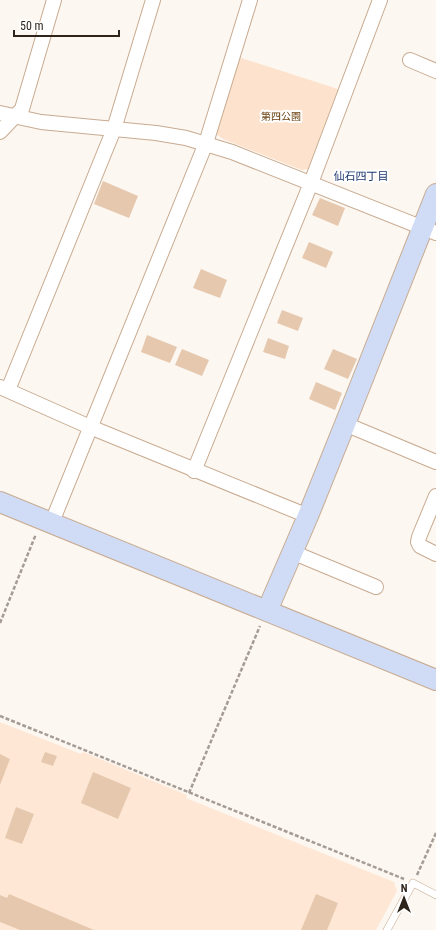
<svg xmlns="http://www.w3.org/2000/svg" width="436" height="930" font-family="'Roboto Condensed','Noto Sans JP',sans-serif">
<rect width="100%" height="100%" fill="#fdf7f1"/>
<polygon fill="#fee8d5" points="0,722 81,754 83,752 187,795 186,798 394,882 397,891 376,930 0,930"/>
<polygon fill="#fde3cd" points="238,57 338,89 308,169 302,170 223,139 216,134"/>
<g fill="#e6c8ae">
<polygon points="103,181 138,196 129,218 94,204"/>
<polygon points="320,198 345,208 338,226 312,215"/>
<polygon points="309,242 333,252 326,268 302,258"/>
<polygon points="201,269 227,280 220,298 193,288"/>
<polygon points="282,310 303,318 298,331 277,323"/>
<polygon points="147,335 177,347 170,363 141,352"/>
<polygon points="268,338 289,346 285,359 263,352"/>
<polygon points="182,349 209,360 202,376 175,365"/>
<polygon points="333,349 357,359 348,379 324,369"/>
<polygon points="316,382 342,393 335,410 309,399"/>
<polygon points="45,752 57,756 53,766 41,762"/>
<polygon points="0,754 10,759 0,785"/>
<polygon points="93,772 131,788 118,819 81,803"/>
<polygon points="16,807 34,814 22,844 5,838"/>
<polygon points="9,894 94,930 20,930 0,922 0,895 7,898"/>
<polygon points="316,894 338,903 327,930 301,930"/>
</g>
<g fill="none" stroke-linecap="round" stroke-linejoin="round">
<defs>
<polyline id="lane" points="387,930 413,883 436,895"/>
<g id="street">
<polyline points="410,60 436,71"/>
<polyline points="0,113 41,122 156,133 186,138 232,152 436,233"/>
<polyline points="0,132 22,109 54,0"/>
<polyline points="0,387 90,427 308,516"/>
<polyline points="8,390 114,129 153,0"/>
<polyline points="345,424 436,462"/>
<polyline points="194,471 311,183 380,0"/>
<polyline points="436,496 419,537 418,542 420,546 436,554"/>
<polyline points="52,522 206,143 250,0"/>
<polyline points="292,552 376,587"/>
</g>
<g id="secondary">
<polyline points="0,502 436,680"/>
<polyline points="267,611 308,516 345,424 436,194"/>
</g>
</defs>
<use href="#lane" stroke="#c8ab91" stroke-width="8"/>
<use href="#street" stroke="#c8ab91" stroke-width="16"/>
<use href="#secondary" stroke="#c8ab91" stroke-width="22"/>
<g stroke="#a49c95" stroke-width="2.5" stroke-dasharray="4 2" stroke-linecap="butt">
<polyline points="0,623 36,534"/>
<polyline points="0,716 404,879"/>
<polyline points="189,793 260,626"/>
<polyline points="417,875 436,833"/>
</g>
<use href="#lane" stroke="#fff" stroke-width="7"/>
<use href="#street" stroke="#fff" stroke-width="14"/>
<use href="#secondary" stroke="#d0dcf5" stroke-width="20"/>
</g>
<g text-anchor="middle" stroke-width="4" stroke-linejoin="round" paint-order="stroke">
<g font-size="10" fill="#6c400f" stroke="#fff">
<text x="281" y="120">第四公園</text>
</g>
<g font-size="11" fill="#1b356b" stroke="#fff">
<text x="361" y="180">仙石四丁目</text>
</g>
</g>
<g transform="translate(404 898)" stroke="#ffffff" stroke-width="3" paint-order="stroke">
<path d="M0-3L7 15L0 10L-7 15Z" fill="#2f241a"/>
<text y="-6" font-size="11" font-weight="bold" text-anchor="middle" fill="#2f241a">N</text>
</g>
<path d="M14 30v6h105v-6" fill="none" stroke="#2f241a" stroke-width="2"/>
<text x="20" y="30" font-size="12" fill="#2f241a" stroke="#ffffff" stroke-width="3" paint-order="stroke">50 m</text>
</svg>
